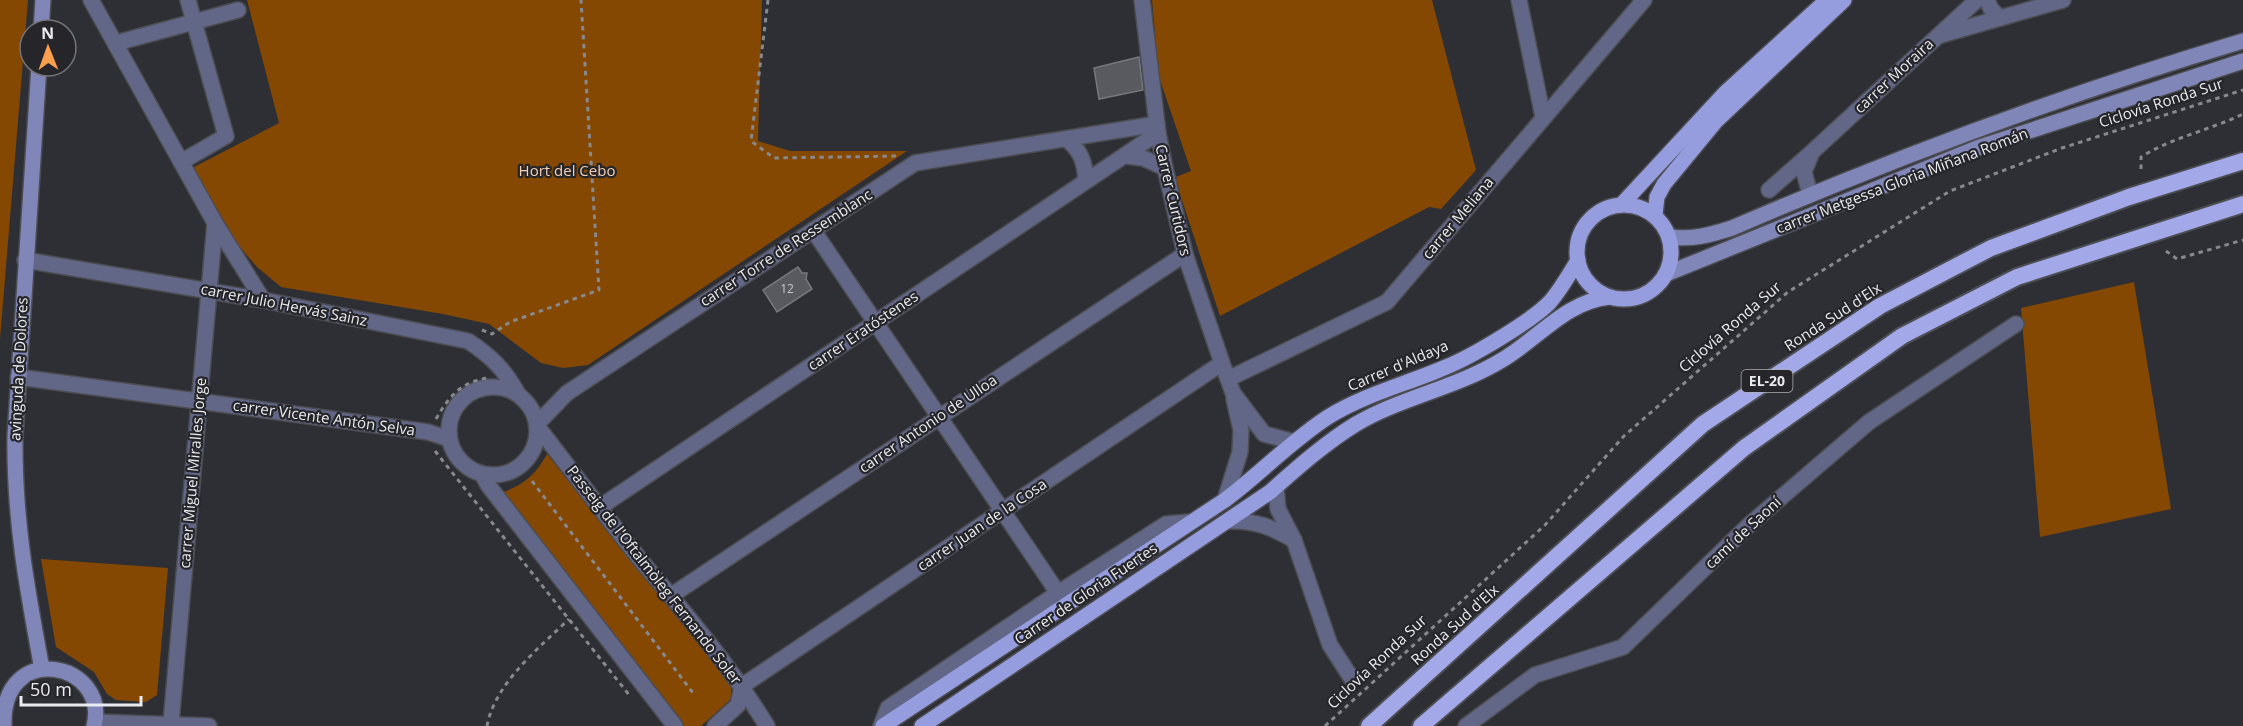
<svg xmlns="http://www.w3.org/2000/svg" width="2243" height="726" font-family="'Open Sans',sans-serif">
<rect width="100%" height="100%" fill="#2e2f34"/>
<g fill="#854802">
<polygon points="0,0 28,0 0,339"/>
<polygon points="247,0 762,0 758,141 790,151 907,151 588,365 563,368 541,363 489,324 443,314 281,287 257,267 233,239 192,168 279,123"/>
<polygon points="1152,0 1432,0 1476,170 1441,209 1429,207 1220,316 1178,188 1176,177 1191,171 1159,77"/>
<polygon points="2134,282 2171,509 2040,537 2021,308"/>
<path d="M 547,454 L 731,685 L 731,699 L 701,726 L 682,726 L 504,492 C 526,483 536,474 547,454 Z"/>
<polygon points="41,559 168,568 157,695 146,702 116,700 107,694 94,672 56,647"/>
</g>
<g fill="#595a60" stroke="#77787e" stroke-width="1.5">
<polygon points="1139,57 1143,90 1099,99 1094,68"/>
<polygon points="798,267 802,273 807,273 806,279 812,289 777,312 763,290"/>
</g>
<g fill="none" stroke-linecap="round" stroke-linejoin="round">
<defs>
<g id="minor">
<polyline points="91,0 215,223 263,300"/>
<polyline points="1142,0 1158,133 1165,168 1185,254 1222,363 1233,393 1264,434 1294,442"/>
<polyline points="1519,0 1543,117"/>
<polyline points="1987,0 1991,9 2000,18"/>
<polyline points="1941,35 2063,0"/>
<polyline points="116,43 238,10"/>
<path d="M 1066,139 C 1081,150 1085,163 1086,181"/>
<polyline points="1126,156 1143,158 1165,168"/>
<polyline points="181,162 226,136 188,0"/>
<polyline points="1769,190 1810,154"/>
<polyline points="1810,194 1804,172 1812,152 1977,0"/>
<polyline points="813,230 1058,593"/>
<path d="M 25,260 L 263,300 L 468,341 C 491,356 505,370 518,394"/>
<polyline points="18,377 428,432 449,439"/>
<polyline points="1228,379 1387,302 1644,0"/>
<circle cx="493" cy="431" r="44"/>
<polyline points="537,424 567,393 915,163 1157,124"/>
<path d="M 537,426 C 572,471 607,518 643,563 C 687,615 731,667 767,726"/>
<polyline points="482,474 488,485 675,726"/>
<polyline points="1276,487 1278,509 1294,540 1330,645 1352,679"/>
<polyline points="1225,500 1240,452 1241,430 1234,399"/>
<polyline points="600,507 1158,133"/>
<path d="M 1228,521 C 1255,520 1271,527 1294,540"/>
<polyline points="672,595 1185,254"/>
<polyline points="742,686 1222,363"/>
<polyline points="95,722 209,726"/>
<polyline points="171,723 215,223"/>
<polyline points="715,726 738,705 742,686"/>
<polyline points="881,726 888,708 1058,593 1166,524 1189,522"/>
<polyline points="1466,726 1535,675 1623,647 1749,525 1869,422 2016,324"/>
</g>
<g id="secondary">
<polyline points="41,30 43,0"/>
<path d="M 39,66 L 15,436 C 14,519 27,589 42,669"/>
<path d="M 1670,237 C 1692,240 1710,235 1732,228 C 1899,156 2069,93 2243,41"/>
<polyline points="1666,274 1977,148 2243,61"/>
<path d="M 4,726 C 1,639 110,662 94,726"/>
</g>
<g id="primary">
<polyline points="1622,204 1725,93 1827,0"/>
<circle cx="1624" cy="252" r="47"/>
<polyline points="1655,215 1657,197 1664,184 1716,121 1844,0"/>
<path d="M 883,726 L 1225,500 C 1261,473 1291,441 1328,417 C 1365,394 1407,384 1446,367 C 1471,357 1532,321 1550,302 C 1561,289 1569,275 1578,260"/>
<path d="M 922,726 L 1270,492 C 1297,468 1325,443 1356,424 C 1402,397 1456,388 1502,360 C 1538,339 1566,301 1610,297"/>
</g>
<g id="trunk">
<polyline points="1369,726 1703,424 1880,306 1991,248 2129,197 2243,161"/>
<polyline points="1421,726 1744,448 1902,336 2017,277 2243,204"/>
</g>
</defs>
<use href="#minor" stroke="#4c4d52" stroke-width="18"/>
<use href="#secondary" stroke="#4c4d52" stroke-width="18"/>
<use href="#primary" stroke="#4c4d52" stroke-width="18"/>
<use href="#trunk" stroke="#4c4d52" stroke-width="20"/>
<g stroke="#88898d" stroke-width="3" stroke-dasharray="4.5 4.5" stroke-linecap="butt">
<polyline points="768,0 751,141 774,158 899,156"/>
<path d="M 2141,169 L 2141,157 C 2173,137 2210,130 2243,114"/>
<polyline points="2166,251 2177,259 2243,240"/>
<polyline points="482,330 492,334 510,322 599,290 581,0"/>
<path d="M 436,419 C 449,396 462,381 489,378"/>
<polyline points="435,451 630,696"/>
<polyline points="532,481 693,693"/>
<path d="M 487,726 C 495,683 539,648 569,619"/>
<polyline points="1325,726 1545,525 1624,436 1788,292 1950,191 2062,148 2243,90"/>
</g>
<use href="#minor" stroke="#636787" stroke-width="15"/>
<use href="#secondary" stroke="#8086b8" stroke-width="15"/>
<use href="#primary" stroke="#969dde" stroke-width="15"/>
<use href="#trunk" stroke="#a2a8e8" stroke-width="16"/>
</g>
<g text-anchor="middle" stroke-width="4.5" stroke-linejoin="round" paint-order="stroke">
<g font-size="12" fill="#c6c7ca">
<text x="787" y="293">12</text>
</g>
<rect fill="#25252a" stroke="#afb0b3" stroke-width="1.5" x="1741.5" y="370" width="51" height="22" rx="4.5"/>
<g font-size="14" font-weight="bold" fill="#eaebee">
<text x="1767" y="386">EL-20</text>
</g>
<g font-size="15" fill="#eaebee" stroke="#25252a">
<text transform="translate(1894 76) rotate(-43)" y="5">carrer Moraira</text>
<text transform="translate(2161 103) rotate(-18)" y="5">Ciclovía Ronda Sur</text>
<text transform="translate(1902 181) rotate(-21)" y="5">carrer Metgessa Gloria Miñana Román</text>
<text transform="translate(1173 200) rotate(77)" y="5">Carrer Curtidors</text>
<text transform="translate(1458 218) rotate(-50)" y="5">carrer Meliana</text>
<text transform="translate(786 248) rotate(-33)" y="5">carrer Torre de Ressemblanc</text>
<text transform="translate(284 305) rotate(11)" y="5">carrer Julio Hervás Sainz</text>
<text transform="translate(1833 317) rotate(-33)" y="5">Ronda Sud d'Elx</text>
<text transform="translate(1730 327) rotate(-41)" y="5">Ciclovía Ronda Sur</text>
<text transform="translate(863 331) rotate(-34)" y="5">carrer Eratóstenes</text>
<text transform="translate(1398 366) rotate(-23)" y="5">Carrer d'Aldaya</text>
<text transform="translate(19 369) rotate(-87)" y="5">avinguda de Dolores</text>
<text transform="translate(324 418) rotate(8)" y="5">carrer Vicente Antón Selva</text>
<text transform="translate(928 424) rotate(-34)" y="5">carrer Antonio de Ulloa</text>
<text transform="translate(193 473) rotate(-85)" y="5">carrer Miguel Miralles Jorge</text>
<text transform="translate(982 525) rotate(-34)" y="5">carrer Juan de la Cosa</text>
<text transform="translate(1743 533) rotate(-43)" y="5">camí de Saoní</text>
<text transform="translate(654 575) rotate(52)" y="5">Passeig de l'Oftalmòleg Fernando Soler</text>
<text transform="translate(1086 594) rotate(-34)" y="5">Carrer de Gloria Fuertes</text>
<text transform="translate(1455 625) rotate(-42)" y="5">Ronda Sud d'Elx</text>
<text transform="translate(1377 662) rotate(-43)" y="5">Ciclovía Ronda Sur</text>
</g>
<g font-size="15" fill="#f3ceb1" stroke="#25252a">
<text x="567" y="176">Hort del Cebo</text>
</g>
</g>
<g transform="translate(48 48) rotate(359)"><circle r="28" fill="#25252a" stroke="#747478" stroke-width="1.5"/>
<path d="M0-4.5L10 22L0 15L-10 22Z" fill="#fa9f4e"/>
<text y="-9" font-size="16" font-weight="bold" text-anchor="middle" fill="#eaebee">N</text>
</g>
<path d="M21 696v9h120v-9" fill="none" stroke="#eaebee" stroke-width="3"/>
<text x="30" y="696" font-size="18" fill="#eaebee" stroke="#25252a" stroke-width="4.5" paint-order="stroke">50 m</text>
</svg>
